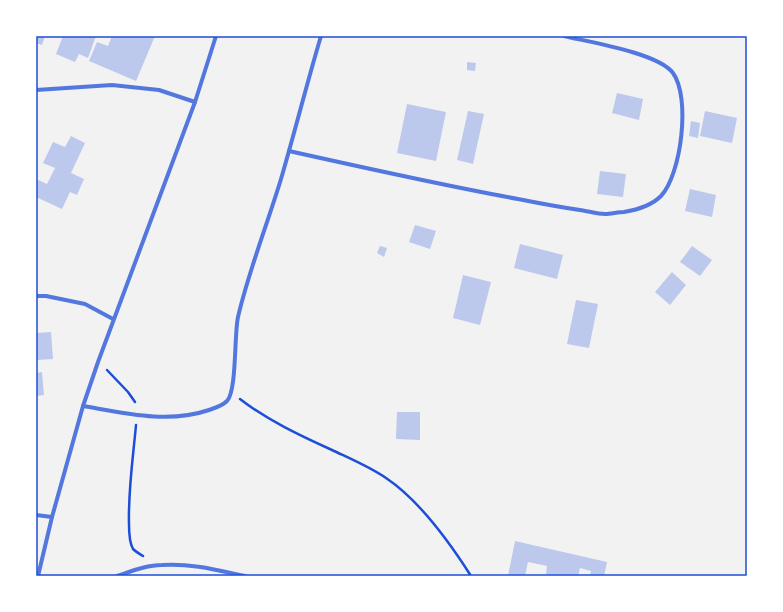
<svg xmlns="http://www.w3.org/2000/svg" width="783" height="612" font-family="'Titillium Web',sans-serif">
<rect width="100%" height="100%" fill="#f2f2f2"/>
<g fill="#bdc9ec">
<polygon points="36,36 45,36 42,45 36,43"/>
<polygon points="63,36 96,36 88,58 79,54 75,62 56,54"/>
<polygon points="112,36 155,36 136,81 89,61 97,42 108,46"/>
<polygon points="467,62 476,63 475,71 467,70"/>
<polygon points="617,93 643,99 639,120 612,113"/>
<polygon points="407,104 446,112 436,161 397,153"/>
<polygon points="468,111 484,114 473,164 457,160"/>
<polygon points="705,111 737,118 732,143 700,136"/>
<polygon points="691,121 700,123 698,138 689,136"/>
<polygon points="71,136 85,143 71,173 84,179 77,195 70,192 62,209 36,197 36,179 47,184 55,168 43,163 53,142 65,147"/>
<polygon points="600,171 626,174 623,197 597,194"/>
<polygon points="690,189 716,195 712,217 685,211"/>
<polygon points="415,225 436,231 430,249 409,242"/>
<polygon points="520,244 563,255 557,279 514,268"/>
<polygon points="380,246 387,248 384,257 377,253"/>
<polygon points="692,246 712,260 700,276 680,262"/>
<polygon points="672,272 686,285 670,305 655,292"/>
<polygon points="463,275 491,282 480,325 453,318"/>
<polygon points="576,300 598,304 589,348 567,344"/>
<polygon points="51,332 53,359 36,360 36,333"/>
<polygon points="42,372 44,395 36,396 36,373"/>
<polygon points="397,412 420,412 420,440 396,439"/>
<polygon points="515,541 607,562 604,576 590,576 591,571 580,568 578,576 555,576 546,574 547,566 528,562 525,576 508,576"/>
</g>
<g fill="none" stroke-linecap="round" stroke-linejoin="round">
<g stroke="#1d4ed8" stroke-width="2.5">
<polyline points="107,370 128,392 135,402"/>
<path d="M 240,399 C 267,420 301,436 332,450 C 351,459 370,467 386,478 C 419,500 450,543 471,576"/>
<path d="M 136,425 C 133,458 128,491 129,524 C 129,532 129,542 133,549 C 136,552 140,554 143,556"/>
</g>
<g stroke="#5277de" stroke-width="4">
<polyline points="36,90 112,85 159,90 195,102"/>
<path d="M 289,151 C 365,168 441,185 518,199 C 538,203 559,207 580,210 C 588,211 597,214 605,214 C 611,214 618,212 624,212 C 636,210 652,205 661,196 C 681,175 691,98 673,73 C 658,53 589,42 564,36"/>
<polyline points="36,296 46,296 85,304 113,319"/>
<path d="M 83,406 C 124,413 168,424 209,410 C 215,408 222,406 227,401 C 237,390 234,335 238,317 C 249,270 267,225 281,179 C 295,131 307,83 321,36"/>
<polyline points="36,515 52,517"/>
<polyline points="38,576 52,517 83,406 98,362 195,102 216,36"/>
<path d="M 117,576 C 132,571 147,565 162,565 C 190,563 217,570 245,576"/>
</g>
</g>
<rect width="783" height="612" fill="none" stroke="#ffffff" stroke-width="74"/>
<rect x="37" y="37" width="709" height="538" fill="none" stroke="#1d4ed8" stroke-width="1.5"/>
</svg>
